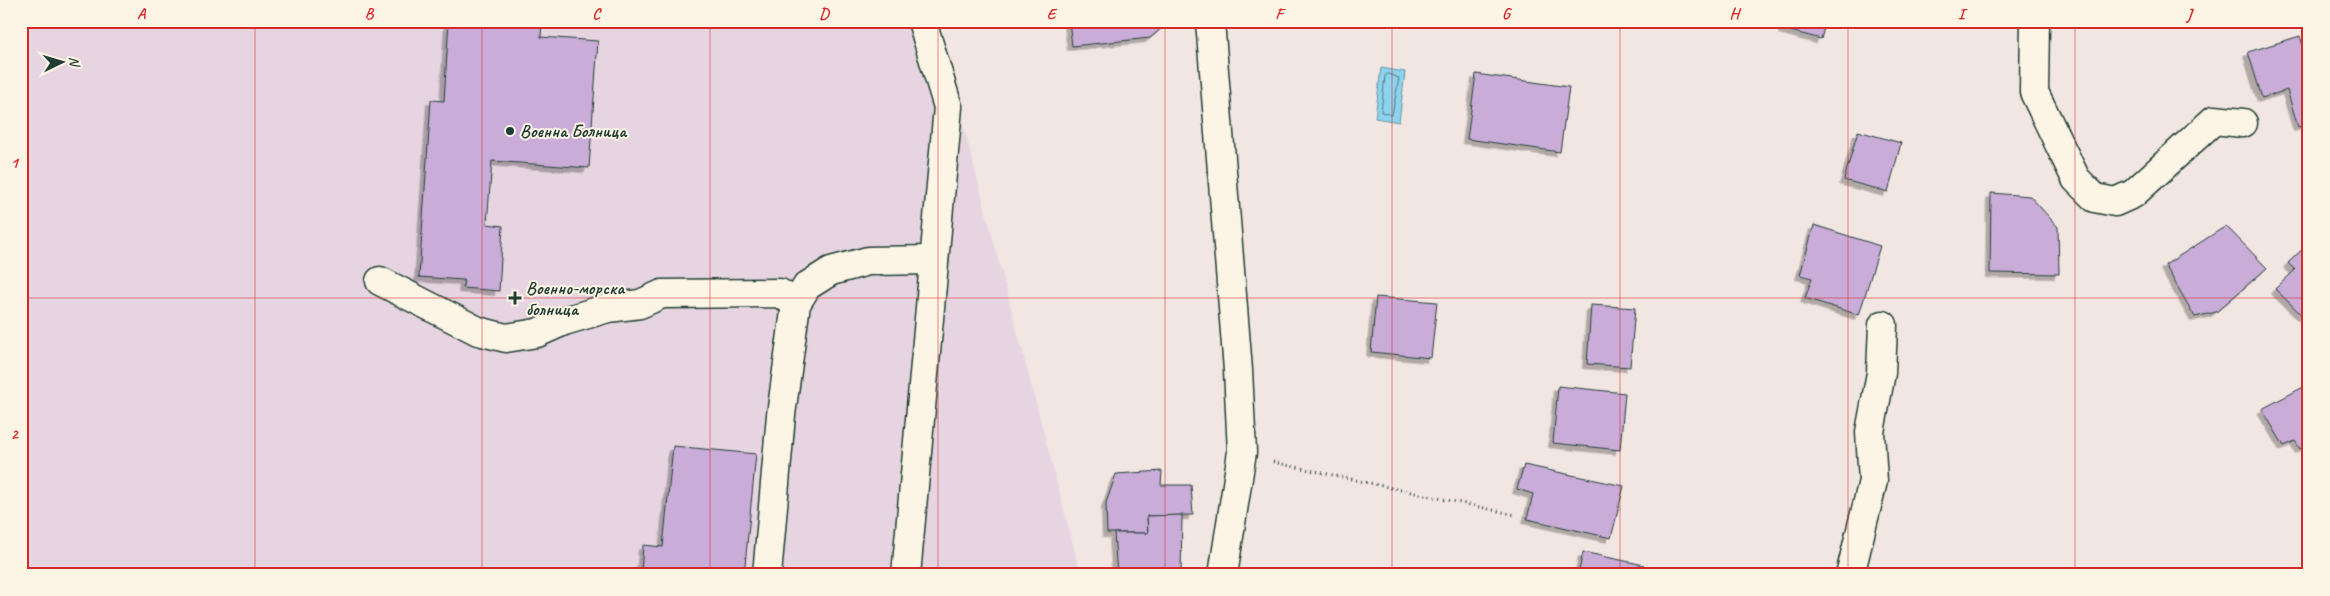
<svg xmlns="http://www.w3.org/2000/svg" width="2330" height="596" font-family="Caveat,sans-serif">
<defs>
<filter id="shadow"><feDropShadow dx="-4.5" dy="4.5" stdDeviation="0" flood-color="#0004"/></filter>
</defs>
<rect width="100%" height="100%" fill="#f2e6e3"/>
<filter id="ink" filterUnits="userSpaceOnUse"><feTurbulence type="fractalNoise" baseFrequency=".02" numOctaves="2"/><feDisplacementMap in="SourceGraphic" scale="10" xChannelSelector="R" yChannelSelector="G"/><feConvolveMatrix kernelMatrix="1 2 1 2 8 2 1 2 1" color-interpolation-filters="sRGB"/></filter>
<g filter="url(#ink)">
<polygon fill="#e6d5e0" points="21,21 936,21 1081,575 21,575"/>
<polygon fill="#8dd3ee" stroke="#6197a4" points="1381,68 1405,72 1399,122 1375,118"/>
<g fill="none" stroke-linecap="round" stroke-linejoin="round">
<polygon stroke="#4b797e" stroke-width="1" points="1388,74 1399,78 1392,115 1381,112 1385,76"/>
</g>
<g fill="#caacd9" stroke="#1f3d34" filter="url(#shadow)">
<polygon points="449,21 542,21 541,37 598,41 589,168 492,161 487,224 503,226 499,291 463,288 464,280 419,277 431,100 444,101"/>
<polygon points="1069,21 1161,21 1162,28 1150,38 1072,46"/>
<polygon points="1785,21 1826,21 1821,39 1783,29"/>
<polygon points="2300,36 2309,64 2309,124 2298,127 2287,90 2262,98 2248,52"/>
<polygon points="1476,74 1569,87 1560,152 1467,139"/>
<polygon points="1858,131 1901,143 1888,192 1844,180"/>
<polygon points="1991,193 2030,196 2058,227 2059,274 1990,273"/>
<polygon points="1814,225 1880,246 1859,315 1805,298 1812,278 1800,275"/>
<polygon points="2226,226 2267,268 2216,312 2195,317 2165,265"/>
<polygon points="2309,243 2309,322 2275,289 2295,270 2288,263"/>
<polygon points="1376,297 1437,302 1431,358 1371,352"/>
<polygon points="1591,305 1635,308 1630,367 1587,364"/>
<polygon points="2309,384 2309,444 2300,449 2295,441 2284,446 2262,409"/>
<polygon points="1558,386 1625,393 1620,450 1553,443"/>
<polygon points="673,446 756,454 744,575 641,575 643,545 663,547"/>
<polygon points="1524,465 1624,486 1611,538 1527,519 1533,494 1517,489"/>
<polygon points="1162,471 1161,485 1191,485 1193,515 1147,516 1148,533 1107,533 1106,503 1116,474"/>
<polygon points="1182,515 1181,575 1117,575 1114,533 1148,533 1147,516"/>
<polygon points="1583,552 1644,565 1642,575 1578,575"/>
</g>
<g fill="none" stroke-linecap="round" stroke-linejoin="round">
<defs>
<g id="minor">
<polyline points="1210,21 1238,370 1242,452 1223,575"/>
<polyline points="2035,21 2034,92 2076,179 2095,198 2115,202 2133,194 2214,120 2243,123"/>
<polyline points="380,281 478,331 506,338 537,333 564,321 608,308 640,304 662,294 780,293 796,304"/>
<polyline points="767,575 781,415 796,304 807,286 831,271 868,261 934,260"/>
<polyline points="906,575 948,107 922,21"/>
<polyline points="1850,575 1873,481 1870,432 1881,373 1883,325"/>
</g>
</defs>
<use href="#minor" stroke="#1f3d34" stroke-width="31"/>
<polyline stroke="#1f3d34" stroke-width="3" stroke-dasharray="1 4" stroke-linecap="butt" points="1273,462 1516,515"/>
<use href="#minor" stroke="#fcf5e5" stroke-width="28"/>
</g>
</g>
<path fill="none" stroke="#d62828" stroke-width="1" stroke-opacity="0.55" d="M 255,21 L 255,575M 482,21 L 482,575M 710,21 L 710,575M 938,21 L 938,575M 1165,21 L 1165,575M 1392,21 L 1392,575M 1620,21 L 1620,575M 1848,21 L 1848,575M 2075,21 L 2075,575M 21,298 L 2309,298"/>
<g fill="#1f3d34" stroke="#fcf5e5" stroke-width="2">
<circle cx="510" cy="131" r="5"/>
<path d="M512.5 290.5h5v5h5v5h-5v5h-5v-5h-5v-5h5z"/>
</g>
<g text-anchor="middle" stroke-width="4" stroke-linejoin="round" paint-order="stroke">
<g font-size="18" font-weight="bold" fill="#1f3d34" stroke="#fcf5e5" text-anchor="start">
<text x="520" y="137">Военна Болница</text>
<text x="526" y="294">Военно-морска<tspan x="526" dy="21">болница</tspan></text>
</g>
</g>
<rect width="2330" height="596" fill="none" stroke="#fcf5e5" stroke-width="55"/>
<g transform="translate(62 62) rotate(85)" stroke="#fcf5e5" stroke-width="4" paint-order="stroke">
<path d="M0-4L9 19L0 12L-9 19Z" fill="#1f3d34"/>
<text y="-8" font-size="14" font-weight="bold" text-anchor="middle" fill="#1f3d34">N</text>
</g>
<rect x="28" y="28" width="2274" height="540" fill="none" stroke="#d62828" stroke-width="2"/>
<g font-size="16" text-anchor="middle" font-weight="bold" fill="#d62828">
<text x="141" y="19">A</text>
<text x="369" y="19">B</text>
<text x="596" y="19">C</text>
<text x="824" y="19">D</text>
<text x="1051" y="19">E</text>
<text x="1279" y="19">F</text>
<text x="1506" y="19">G</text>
<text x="1734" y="19">H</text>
<text x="1961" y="19">I</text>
<text x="2189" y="19">J</text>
<text x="14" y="168">1</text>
<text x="14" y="439">2</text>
</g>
</svg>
